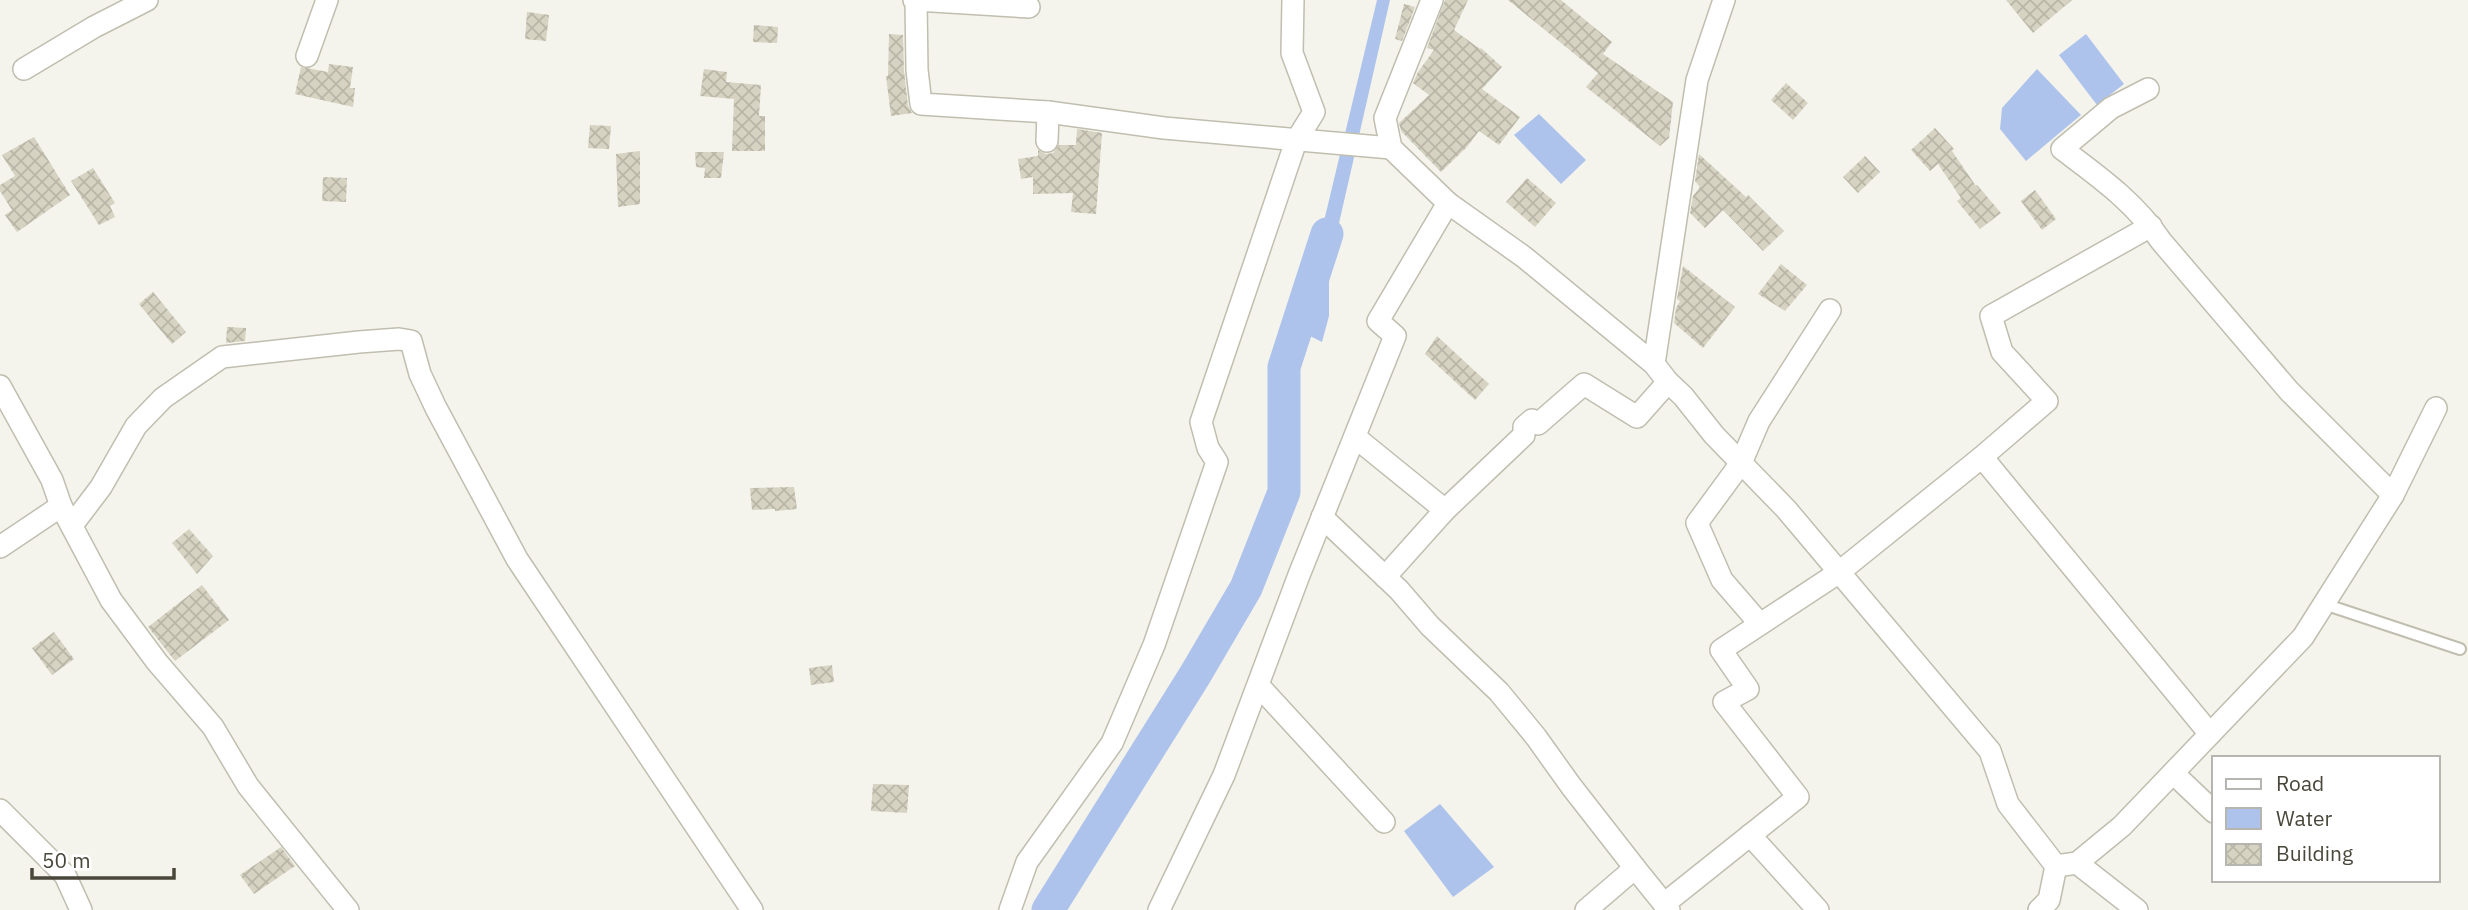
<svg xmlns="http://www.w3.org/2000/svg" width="2468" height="910" font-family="'IBM Plex Sans',sans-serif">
<defs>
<pattern id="building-cross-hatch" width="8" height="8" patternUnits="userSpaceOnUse" patternTransform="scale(1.75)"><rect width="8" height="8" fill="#d6d3c2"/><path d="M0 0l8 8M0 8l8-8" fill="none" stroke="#b9b6a7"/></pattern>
</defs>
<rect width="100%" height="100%" fill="#f5f4ec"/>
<g fill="#aec3ec">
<polygon points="1377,0 1390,0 1329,267 1329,316 1322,342 1308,335 1317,314 1313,267"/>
<polygon points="2086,34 2124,84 2097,105 2059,55"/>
<polygon points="2037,69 2081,115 2026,161 2000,129 2002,108"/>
<polygon points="1539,114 1586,160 1561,184 1514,135"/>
<polygon points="1440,804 1494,867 1453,897 1404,831"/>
</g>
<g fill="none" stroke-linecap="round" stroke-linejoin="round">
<polyline stroke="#aec3ec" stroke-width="33" points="1048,910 1195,675 1246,588 1284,492 1284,367 1327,234"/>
</g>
<g fill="url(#building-cross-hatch)">
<polygon points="1445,0 1468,0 1454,30 1480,49 1481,48 1502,67 1482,89 1520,117 1499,145 1479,131 1467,147 1441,172 1401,131 1399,123 1429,95 1413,83 1418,72 1434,50 1427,48"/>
<polygon points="1508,0 1561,0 1612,42 1603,54 1673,102 1669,138 1660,146 1586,87 1598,73"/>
<polygon points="2006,0 2072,0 2033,33"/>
<polygon points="1404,4 1415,7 1402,41 1395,39"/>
<polygon points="527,12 549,15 546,41 525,39"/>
<polygon points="754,25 778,27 777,43 753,42"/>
<polygon points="889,34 903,35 904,71 908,106 912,113 891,116 886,76 888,76"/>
<polygon points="329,64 353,67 350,88 355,88 353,107 295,94 301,67 328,72"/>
<polygon points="704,69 727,72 726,82 761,85 759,116 765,116 765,151 732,151 734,99 700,96"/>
<polygon points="1786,83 1808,103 1793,120 1771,100"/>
<polygon points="590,125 611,126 609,149 588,148"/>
<polygon points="1935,128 1954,149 1952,151 1976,186 1977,185 2001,213 1980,229 1957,201 1961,198 1938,164 1930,171 1911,150"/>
<polygon points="1077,129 1102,133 1096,214 1071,212 1073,193 1033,194 1033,177 1021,179 1018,159 1038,156 1038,150 1046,154 1053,153 1059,145 1076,145"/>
<polygon points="34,137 70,195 17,232 5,215 12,210 0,191 0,185 15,176 2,155"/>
<polygon points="640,151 640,204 618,207 616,154"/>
<polygon points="695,152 724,152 721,178 704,178 705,168 696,167"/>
<polygon points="1699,154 1746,197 1748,195 1784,231 1763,251 1723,210 1705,228 1690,213 1693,196 1700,187 1695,181"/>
<polygon points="1865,156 1880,172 1858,193 1843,177"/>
<polygon points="93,168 115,203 110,206 115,217 99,225 71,181"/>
<polygon points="323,177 347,178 346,202 322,201"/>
<polygon points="1527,178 1556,203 1535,227 1506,202"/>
<polygon points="2035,190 2056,219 2042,230 2021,201"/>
<polygon points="1781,264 1807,285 1785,311 1758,294"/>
<polygon points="1683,266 1735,307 1703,348 1674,323 1676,308 1680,301 1677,299"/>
<polygon points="153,292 186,332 172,344 139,304"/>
<polygon points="227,327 246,328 245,341 226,343"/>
<polygon points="1437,336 1489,384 1475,400 1425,354"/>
<polygon points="794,487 797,509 775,511 775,509 752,510 750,488"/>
<polygon points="189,529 213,556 197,574 172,543"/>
<polygon points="202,585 229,620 175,661 148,627"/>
<polygon points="54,632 74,659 52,675 32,648"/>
<polygon points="832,665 834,682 811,685 809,668"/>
<polygon points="873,784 909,785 907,813 871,811"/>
<polygon points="281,847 295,866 254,894 240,875"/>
</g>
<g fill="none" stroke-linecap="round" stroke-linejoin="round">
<defs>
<polyline id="lane" points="2324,604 2460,649"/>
<g id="street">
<polyline points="914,0 916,0 917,70 921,104 1048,112"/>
<polyline points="916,0 1029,7"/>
<polyline points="1432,0 1385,118 1391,148 1448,203 1524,257 1654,364 1668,382 1683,396 1714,435 1786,509 1990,751 2008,804 2056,866 2049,900 2039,910"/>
<polyline points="307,56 327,0"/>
<polyline points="24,69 94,27 147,0"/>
<path d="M 2148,89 L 2111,108 L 2062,149 C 2099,177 2135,202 2161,241 L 2289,391 L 2393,495"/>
<polyline points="1047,141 1048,112 1164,128 1391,148"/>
<polyline points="1654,364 1697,80 1724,0"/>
<polyline points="0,386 52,480 61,506 111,600 157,662 213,727 248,786 348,910"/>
<polyline points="1355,437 1445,510 1385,577"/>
<polyline points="1982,457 2210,734"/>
<polyline points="1445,510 1524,435 1524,427 1532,420 1538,424 1584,384 1637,417 1668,382"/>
<polyline points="1322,517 1399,590 1430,626 1499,692 1536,737 1571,786 1635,868"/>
<polyline points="73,524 101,487 136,426 163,398 222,357 359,342 399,339 411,341 420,374 436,408 517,559 752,910"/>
<polyline points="0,547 61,506"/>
<polyline points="1760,624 1722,580 1697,523 1741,463 1759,421 1830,310"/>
<polyline points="1259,686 1384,822"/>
<polyline points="2173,773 2214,812"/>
<polyline points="0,810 65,875 81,910"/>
<polyline points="1750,835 1818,910"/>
<polyline points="2077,863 2137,910"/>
<polyline points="2056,866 2077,863 2122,826 2303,637 2393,495 2436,408"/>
<polyline points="1664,904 1798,797 1724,702 1748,689 1721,650 1838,573 1982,457 2047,401 2002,352 1991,316 2151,226"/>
<polyline points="1010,910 1027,862 1112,743 1154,645 1217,462 1208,448 1201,422 1296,141 1314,112 1292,53 1293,0"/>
<polyline points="1159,910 1224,775 1299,575 1395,336 1378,321 1448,203"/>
<polyline points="1586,910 1635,868 1669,910"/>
</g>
</defs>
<use href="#lane" stroke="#c0beaf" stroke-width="14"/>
<use href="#street" stroke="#c0beaf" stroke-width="24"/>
<use href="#lane" stroke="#fff" stroke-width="10"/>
<use href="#street" stroke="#fff" stroke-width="21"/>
</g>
<rect x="2212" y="756" width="228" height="126" fill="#ffffff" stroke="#b6b5b0" stroke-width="2"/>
<rect x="2226" y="779" width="35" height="10" fill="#ffffff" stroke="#b6b5b0" stroke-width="2"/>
<text x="2276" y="791" font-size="21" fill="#49473a">Road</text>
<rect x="2226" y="808" width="35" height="21" fill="#aec3ec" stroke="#b6b5b0" stroke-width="2"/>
<text x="2276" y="826" font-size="21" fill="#49473a">Water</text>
<rect x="2226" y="844" width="35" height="21" fill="url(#building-cross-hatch)" stroke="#b6b5b0" stroke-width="2"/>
<text x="2276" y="861" font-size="21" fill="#49473a">Building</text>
<path d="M32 868v10h142v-10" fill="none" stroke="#49473a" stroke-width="3.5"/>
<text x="42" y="868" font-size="21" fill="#49473a" stroke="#ffffff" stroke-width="5" paint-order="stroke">50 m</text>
</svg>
